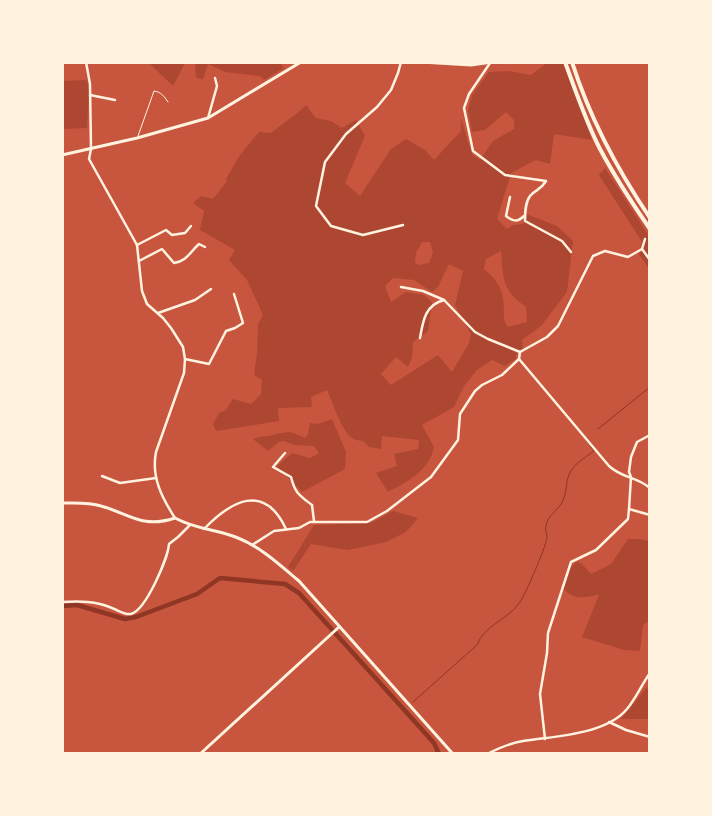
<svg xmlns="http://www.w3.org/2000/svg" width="712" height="816" font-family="'PT Sans Narrow',sans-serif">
<rect width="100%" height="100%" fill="#c8553d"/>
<g fill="#ae4732" fill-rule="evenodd">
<polygon points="149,63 185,63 173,86"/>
<polygon points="195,63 280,63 284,68 264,80 260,76 225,72 208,64 203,79 196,78"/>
<path d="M 547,63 L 564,63 L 592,140 L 554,134 L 550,164 L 536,160 L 511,173 L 497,219 L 507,229 L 513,225 L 523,224 L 527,214 L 557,226 L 573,241 L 567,292 L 541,326 L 522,340 L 523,348 L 516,355 L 516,359 L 505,366 L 492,360 L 477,370 L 464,386 L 454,407 L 422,425 L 434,447 C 429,471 407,482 388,492 L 376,473 L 397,466 L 394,454 L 418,449 L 419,440 L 382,436 L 381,449 L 369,447 C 361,437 360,443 352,438 C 341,430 333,403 327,390 L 311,397 L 312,407 L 278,408 L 279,421 L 216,431 L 213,424 L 219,413 L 226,410 L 233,399 L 251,404 L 261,394 L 262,380 L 254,375 L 257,354 L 258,324 L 263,315 L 247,280 L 229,260 L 235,250 L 200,230 L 204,211 L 193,203 L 201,196 L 213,199 L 227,181 L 226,179 L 240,155 L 259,132 L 271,133 L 301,110 L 306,105 L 316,118 L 331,121 L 342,128 L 356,120 L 365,136 L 345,183 L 360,196 L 391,149 L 406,139 L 425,150 L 434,160 L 461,131 L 461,119 L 472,154 L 480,160 L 493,141 L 514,129 L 514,120 L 506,112 L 485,130 L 472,132 L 468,111 L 472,95 L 489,72 L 509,71 L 531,75 ZM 422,242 L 430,242 L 433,253 L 429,263 L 418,265 L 415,262 L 416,253 ZM 501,251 C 503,279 502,290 526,307 L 527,322 L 507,327 C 502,318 505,309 503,299 C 502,287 493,276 484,269 L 486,259 ZM 449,264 L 463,271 L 455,305 L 471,334 L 469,343 L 452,372 L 438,355 L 391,385 L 381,374 L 396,357 L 408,367 L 412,358 L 413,342 L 428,331 L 432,302 L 424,295 L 406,292 L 391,302 L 385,286 L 393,278 L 414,280 L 432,292 L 438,287 Z"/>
<polygon points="87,80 89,89 87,128 63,129 62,81"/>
<polygon points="605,168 649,236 649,269 639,254 642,242 599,175"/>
<path d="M 332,419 L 346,452 L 345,469 L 302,492 L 277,466 L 292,453 L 310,458 L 319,453 L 314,446 L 294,445 L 284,441 L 279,442 L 268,451 L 253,439 C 261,436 266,437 273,435 C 289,431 290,431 305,438 L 308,434 L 310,423 L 318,424 Z"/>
<polygon points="393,511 418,518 406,532 386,542 348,550 311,544 293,571 288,567 314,525 371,523"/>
<path d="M 628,539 L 640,539 L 649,541 L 649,621 L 643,625 L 640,651 L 624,650 L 582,637 L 599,595 C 582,597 577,601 563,589 L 570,568 L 576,562 L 581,563 L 591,574 L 611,564 Z"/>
<polygon points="647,687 649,697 649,719 621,719"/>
</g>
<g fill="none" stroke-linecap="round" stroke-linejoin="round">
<g stroke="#8f3625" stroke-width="1">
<polyline points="598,429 650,387"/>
<path d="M 413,702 L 477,645 C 484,625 508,620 520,602 C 526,593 545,549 547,538 C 547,534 545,530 546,526 C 547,517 556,511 561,504 C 568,493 565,483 569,475 C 573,464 585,458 594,451 L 586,440"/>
</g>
<polyline stroke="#8f3625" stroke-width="4.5" points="62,606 77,605 125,619 136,617 197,594 220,578 285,584 299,593 434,743 439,754"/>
<path stroke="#fff3e0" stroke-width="1" d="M 138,136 L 154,91 C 161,92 164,96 168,102"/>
<g stroke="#fff3e0" stroke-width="2.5">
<path d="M 86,62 L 90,84 L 91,149 L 89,159 L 137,245 L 142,291 L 147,304 L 163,318 L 171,328 L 183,347 L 185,359 L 184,373 L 179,387 L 156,452 C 151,477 162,498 175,518"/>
<polyline points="401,62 398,73 391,90 377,107 346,134 325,162 316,206 331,226 363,235 403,225"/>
<path d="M 490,63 L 469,94 L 464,108 L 473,151 L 505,175 L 546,181 C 540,191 536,189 530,196 C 525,203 525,213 525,221 L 562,241 L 571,252"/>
<polyline points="90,95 115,100"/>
<polyline points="208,118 217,86 215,78"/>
<path d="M 510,197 L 506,216 C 514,222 518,222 524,216"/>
<polyline points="137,245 166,230 172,235 185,233 191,226"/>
<polyline points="642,249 650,260"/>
<path d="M 139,261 L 162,249 L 174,263 C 187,261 190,252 199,244 L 205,247"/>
<polyline points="401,287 423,291 444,300"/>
<polyline points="158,313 195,300 211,289"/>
<path d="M 420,338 C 423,321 425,305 444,300 L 475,332 L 488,339 L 520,352"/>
<polyline points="520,352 547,337 558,326 593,256 605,251 628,257 642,249 645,239"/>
<polyline points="185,359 209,364 226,331 235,328 243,323 234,294"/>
<path d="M 519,359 L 609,466 C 623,479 636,476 650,488"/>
<polyline points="650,435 637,442 631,457 629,472 631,477 629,509 650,515"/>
<path d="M 285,453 L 273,467 L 291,477 C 295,493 299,495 312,505 L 314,521"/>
<polyline points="102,476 120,483 156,478"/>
<path d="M 204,529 C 231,501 264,482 286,529"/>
<polyline points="252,545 274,531 299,528 310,522 367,522 387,511 431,477 458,440 460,414 475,391 482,385 502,375 519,359 520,352"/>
<path d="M 62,602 C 81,601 95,601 112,608 C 118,610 124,615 131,614 C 146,610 168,558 169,544 L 178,537 L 189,526"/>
<polyline points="609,722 626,730 650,737"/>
<polyline points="545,739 540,694 547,653 548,633 571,562 596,550 628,519 629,509"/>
<path d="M 487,754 C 499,748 510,743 523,741 C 555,736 605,735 627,709 C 636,698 642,684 650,673"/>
</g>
<g stroke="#fff3e0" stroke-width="3">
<path d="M 62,503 C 75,503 89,502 101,506 C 130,514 142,529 175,518 C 197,530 217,529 238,538 C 261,547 281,566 299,581 L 453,754"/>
<polyline points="200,754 339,627"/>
</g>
<g stroke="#fff3e0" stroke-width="3">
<polyline points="421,62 471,65 492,62"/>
<polyline points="62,155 137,138 208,118 301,62"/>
</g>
<g stroke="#fff3e0" stroke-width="4">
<path d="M 565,62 C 576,92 586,122 600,149 C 615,177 632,203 650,229"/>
<path d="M 572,62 C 590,119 617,169 650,218"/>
</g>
</g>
<rect width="712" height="816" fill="none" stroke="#fff3e0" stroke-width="128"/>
</svg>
